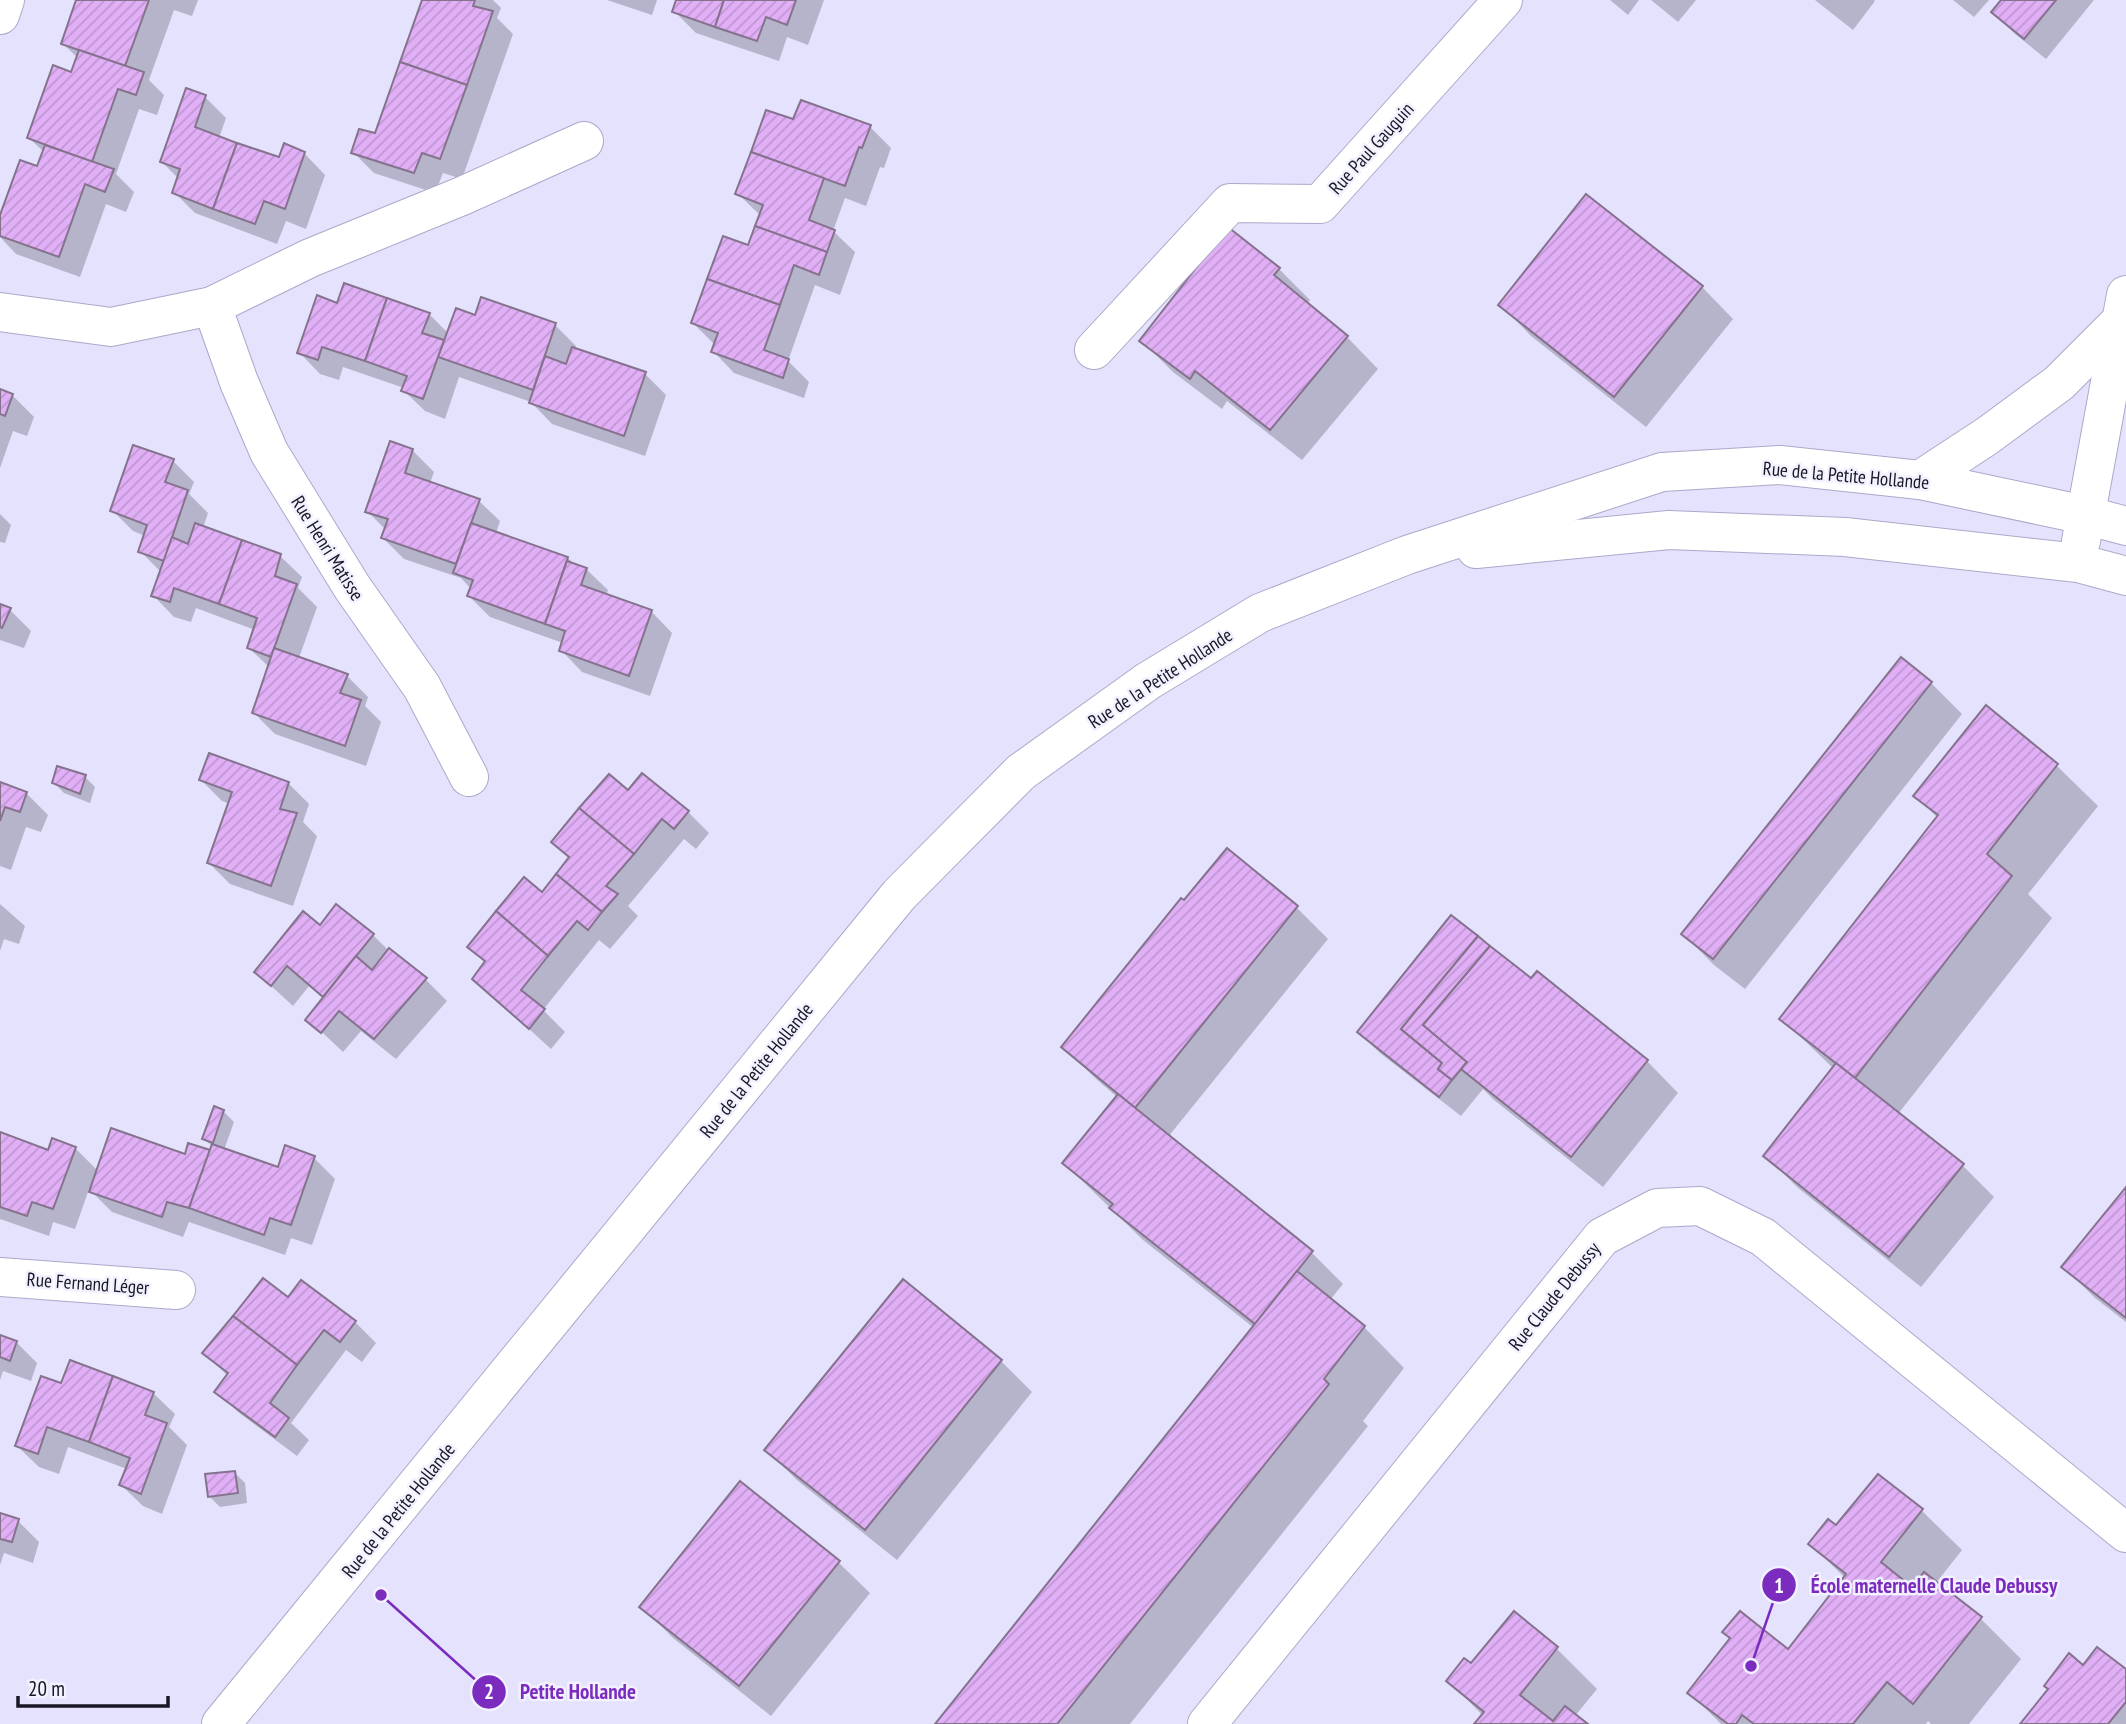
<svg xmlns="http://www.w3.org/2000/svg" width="2126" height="1724" font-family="'PT Sans Narrow',sans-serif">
<defs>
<pattern id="building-hatch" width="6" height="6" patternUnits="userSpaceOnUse" patternTransform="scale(1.75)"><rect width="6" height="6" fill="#e1aff6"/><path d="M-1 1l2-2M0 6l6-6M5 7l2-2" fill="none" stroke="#c096d3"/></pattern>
</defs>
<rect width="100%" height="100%" fill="#e4e2fd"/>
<g fill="#0003">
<polygon points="78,0 198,0 192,16 174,10 149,80 164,95 157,115 139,109 116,174 134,192 126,212 106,204 80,277 16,254 0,237 0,220 38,168 44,152 29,138 72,74 78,58 63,44"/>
<polygon points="424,0 493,0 501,8 497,18 513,34 462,179 443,173 435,193 374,173 353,152 376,135"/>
<polygon points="607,0 657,0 652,15"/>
<polygon points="678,0 824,0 808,45 787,37 779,61 696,33 674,11"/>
<polygon points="1610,0 1639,0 1628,15"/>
<polygon points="1651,0 1696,0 1678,22"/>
<polygon points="1815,0 1874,0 1875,1 1853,30"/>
<polygon points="1953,0 1989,0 1974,17"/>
<polygon points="2003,0 2094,0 2046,59 2014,33 1993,12"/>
<polygon points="205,97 226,118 219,138 280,159 304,153 325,175 306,229 286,221 277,244 195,213 174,192 178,178 162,162"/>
<polygon points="794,122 870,127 891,148 884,168 880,167 866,206 845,198 833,231 855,252 840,295 815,285 788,361 809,382 804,398 734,373 713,351 714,344 693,323 749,248 761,216 738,194"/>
<polygon points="1279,269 1310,300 1307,304 1347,337 1378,369 1302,460 1227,401 1222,409 1173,372 1142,341"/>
<polygon points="1702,287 1733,319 1646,427 1531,336 1500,304"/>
<polygon points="338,305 429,314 448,333 476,317 555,325 576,346 575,350 645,374 666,395 645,456 552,424 531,402 459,377 445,419 425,411 403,390 404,388 343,367 339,380 320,374 299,352"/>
<polygon points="0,391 12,395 34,417 27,436 13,431 0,468"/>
<polygon points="391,444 413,451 434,472 430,483 478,500 500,521 496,533 568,558 575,565 586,569 608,590 606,596 651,611 672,633 650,696 582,672 561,650 563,643 490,617 469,596 471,589 461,578 404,559 383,538 386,530 367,511"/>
<polygon points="134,447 173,461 194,482 189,494 208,513 203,528 280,556 302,577 298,588 317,607 299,658 347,676 368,697 365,706 381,722 366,766 275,734 254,713 269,667 249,648 255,630 196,608 191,622 174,617 153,595 161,572 140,551 145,536 133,531 112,510"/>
<polygon points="0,514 11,525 5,543 0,542"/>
<polygon points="0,606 10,610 31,631 24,648 0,640"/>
<polygon points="1901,660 1931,683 1962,714 1745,989 1714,965 1683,934"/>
<polygon points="1986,708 2057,766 2098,806 2028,894 2052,918 1898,1114 1963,1166 1994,1197 1921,1287 1797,1187 1766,1156 1834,1069 1782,1019 1938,818 1915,796"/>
<polygon points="85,777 95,787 90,803 64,793 54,783"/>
<polygon points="201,780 288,783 309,804 303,822 317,836 293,906 230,884 209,863 230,804 222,801"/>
<polygon points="0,784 26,793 48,815 41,832 26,827 11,870 0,866"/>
<polygon points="688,812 709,833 696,849 684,839 628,906 638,916 610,949 599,940 543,1010 565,1032 551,1049 474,979 485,963 469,947 542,894 570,859 553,842"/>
<polygon points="1228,850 1297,908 1328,939 1168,1137 1311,1252 1343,1284 1330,1300 1364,1327 1404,1368 1363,1421 1368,1426 1130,1724 937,1724 1254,1328 1143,1240 1064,1163 1117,1097 1095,1078 1064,1047"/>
<polygon points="0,904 25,926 19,944 4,939 0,951"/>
<polygon points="321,927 373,935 389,951 426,980 447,1001 396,1059 361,1031 343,1052 308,1019 324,999 309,986 293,1006 256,972"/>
<polygon points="1531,981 1647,1061 1678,1093 1603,1187 1494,1100 1483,1089 1461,1116 1380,1053 1359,1032"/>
<polygon points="223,1111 234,1122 224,1150 279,1169 314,1158 335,1179 312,1245 291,1238 285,1255 189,1222 183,1237 112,1212 89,1189 75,1229 53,1222 49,1236 0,1219 0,1134 49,1152 75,1148 98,1171 211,1153 213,1147 204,1139"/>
<polygon points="2126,1189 2126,1322 2095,1298 2064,1267"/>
<polygon points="288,1300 355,1322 376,1343 362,1362 346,1350 291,1423 309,1440 297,1456 238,1412 217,1391 228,1376 204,1353"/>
<polygon points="0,1337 16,1342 37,1363 31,1381 3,1371 0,1380"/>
<polygon points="1001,1361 1032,1392 897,1560 798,1481 766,1450"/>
<polygon points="62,1385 153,1393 175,1414 169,1427 187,1445 162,1514 143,1506 121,1485 127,1469 68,1447 59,1474 39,1467 17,1446"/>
<polygon points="234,1472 245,1483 247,1503 220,1507 210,1497"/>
<polygon points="1921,1510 1962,1550 1936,1583 1981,1619 2021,1659 1969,1724 1931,1724 1928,1721 1926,1724 1721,1724 1690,1693 1788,1651 1845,1578 1811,1544 1837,1528"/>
<polygon points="0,1515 18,1521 39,1542 33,1563 4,1553 0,1565"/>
<polygon points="838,1562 870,1593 771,1716 673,1638 642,1607"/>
<polygon points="1556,1648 1597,1689 1575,1716 1585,1724 1477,1724 1483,1716 1448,1680 1472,1665"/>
<polygon points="2083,1667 2126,1671 2126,1724 2022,1724"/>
</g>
<g fill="url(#building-hatch)" stroke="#85738d" stroke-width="2">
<polygon points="76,0 149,0 125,66 61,44"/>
<polygon points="422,0 475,0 473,6 493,11 467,85 400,62"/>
<polygon points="676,0 724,0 715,27 672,12"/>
<polygon points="724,0 796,0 787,25 766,17 757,41 715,27"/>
<polygon points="2001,0 2056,0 2024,39 1991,12"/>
<polygon points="79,50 144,72 136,95 118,89 92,162 27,138 53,65 71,72"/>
<polygon points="400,62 467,85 440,159 422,153 414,173 351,153 359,129 375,133"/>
<polygon points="186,88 206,95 195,127 237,143 213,209 172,193 180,169 160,162"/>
<polygon points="801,100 871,125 862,148 859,147 845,186 751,152 766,110 793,119"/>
<polygon points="237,143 279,157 284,143 305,152 285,209 264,201 255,224 213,209"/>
<polygon points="45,145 114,169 105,192 85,184 59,257 0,236 0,215 20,160 37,166"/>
<polygon points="751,152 824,178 809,220 835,230 827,252 755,226 763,205 735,194"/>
<polygon points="1586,194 1703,286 1614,397 1498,305"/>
<polygon points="755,226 827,252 819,275 794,265 780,305 707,279 723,236 748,245"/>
<polygon points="1228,227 1280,268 1274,275 1348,336 1270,430 1195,371 1190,379 1139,341"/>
<polygon points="707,279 780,305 764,350 789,359 783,378 711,352 718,333 691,323"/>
<polygon points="344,283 387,298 365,361 322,347 318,360 297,353 317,295 337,303"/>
<polygon points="481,297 556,323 533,390 438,357 456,308 475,315"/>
<polygon points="387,298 430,313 422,333 444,340 423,399 401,391 407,376 365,361"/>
<polygon points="572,347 646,372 624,436 529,403 545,356 566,364"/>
<polygon points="0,389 13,394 5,416 0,414"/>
<polygon points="390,441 413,449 405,473 480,499 456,564 381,538 388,519 365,512"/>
<polygon points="133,445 174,459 165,482 188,490 164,561 138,552 147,525 110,511"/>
<polygon points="195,523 242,540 219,604 174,588 170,602 151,596 172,537 188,544"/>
<polygon points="471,523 568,557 545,624 467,596 473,580 453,573"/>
<polygon points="242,540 281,554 275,576 297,584 271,657 247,648 257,618 219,604"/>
<polygon points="567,561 587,568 581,585 652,610 629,676 559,651 565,631 545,624"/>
<polygon points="0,604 11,608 2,628 0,627"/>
<polygon points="274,648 348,674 340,693 361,700 345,746 252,713"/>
<polygon points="1901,657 1932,682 1713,959 1681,934"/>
<polygon points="1986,705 2058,764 1987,854 2012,876 1855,1078 1779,1019 1938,815 1913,796"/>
<polygon points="209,753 289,782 280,809 297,813 271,886 207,863 232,792 199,780"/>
<polygon points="57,766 86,775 80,794 52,783"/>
<polygon points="642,773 689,811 674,829 662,819 634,854 579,808 609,774 628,790"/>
<polygon points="0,782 27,792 20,812 5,807 0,821"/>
<polygon points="579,808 634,854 606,886 618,894 602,912 556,874 569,857 551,842"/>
<polygon points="1227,848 1298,906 1135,1108 1061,1047 1181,898 1184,900"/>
<polygon points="556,874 602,912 588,930 577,921 548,956 496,911 524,877 542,892"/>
<polygon points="336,904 374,934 323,997 287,966 271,986 254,972 303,911 320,925"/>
<polygon points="496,911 548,956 521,990 545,1009 529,1029 472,979 485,961 467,947"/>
<polygon points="1451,915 1478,936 1401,1029 1442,1063 1438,1069 1452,1080 1439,1097 1357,1032"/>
<polygon points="1478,936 1490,946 1423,1025 1467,1062 1452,1080 1438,1069 1442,1063 1401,1029"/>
<polygon points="1490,946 1531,978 1537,971 1648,1060 1571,1157 1461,1069 1467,1062 1423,1025"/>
<polygon points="389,948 427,978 374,1039 339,1011 321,1033 305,1020 356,956 372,970"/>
<polygon points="1836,1063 1964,1164 1889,1257 1763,1156"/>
<polygon points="1118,1094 1313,1251 1255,1324 1109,1208 1113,1204 1062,1163"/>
<polygon points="214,1106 224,1110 213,1143 202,1139"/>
<polygon points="111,1128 185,1154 188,1143 210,1150 189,1208 167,1202 162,1217 89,1192"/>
<polygon points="0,1132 48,1150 52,1138 76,1147 53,1209 32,1202 27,1216 0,1207"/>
<polygon points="212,1144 278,1167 285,1145 315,1156 291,1225 270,1218 264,1235 189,1208"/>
<polygon points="2126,1187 2126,1318 2061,1267"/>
<polygon points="1297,1271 1365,1326 1324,1379 1329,1384 1057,1724 935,1724"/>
<polygon points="263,1278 288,1297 301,1280 356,1321 340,1342 324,1330 297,1365 233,1316"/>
<polygon points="903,1279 1002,1360 865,1530 764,1450"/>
<polygon points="233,1316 297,1365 270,1403 289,1418 275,1437 214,1392 228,1373 202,1353"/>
<polygon points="0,1335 17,1341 10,1361 0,1357"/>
<polygon points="70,1360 113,1376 89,1442 47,1427 38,1454 15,1446 41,1376 61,1383"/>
<polygon points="113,1376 154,1392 145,1415 167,1423 141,1494 119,1485 130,1458 89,1442"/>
<polygon points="235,1471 238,1493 208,1497 205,1474"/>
<polygon points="1878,1474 1923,1509 1881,1562 1912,1587 1924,1572 1982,1617 1913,1704 1887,1682 1853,1724 1754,1724 1742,1715 1736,1724 1728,1724 1687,1693 1730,1638 1722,1632 1740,1611 1788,1649 1846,1574 1808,1544 1828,1519 1836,1525"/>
<polygon points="740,1481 840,1561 739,1686 639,1607"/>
<polygon points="0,1513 19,1519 12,1542 0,1539"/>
<polygon points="1514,1611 1558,1647 1520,1695 1553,1721 1565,1706 1588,1724 1474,1724 1484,1712 1446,1681 1464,1658 1471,1663"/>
<polygon points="2097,1647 2126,1669 2126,1702 2108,1724 2020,1724 2048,1689 2044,1686 2069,1653 2083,1665"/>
</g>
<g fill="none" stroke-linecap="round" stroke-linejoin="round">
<defs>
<g id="minor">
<polyline points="0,15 5,0"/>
<polyline points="212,306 239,382 269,452 352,587 422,687 469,777"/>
<polyline points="0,312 111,327 212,306 310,258 462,196 584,141"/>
<polyline points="1094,350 1230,203 1320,204 1503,0"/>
<polyline points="0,1277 176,1290"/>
<polyline points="1207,1724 1602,1237 1657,1208 1700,1206 1763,1237 2126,1533"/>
</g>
<g id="tertiary">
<polyline points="1920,480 1987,436 2059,383 2120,322 2123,328"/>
<polyline points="2081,541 2126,295"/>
<polyline points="1476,549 1669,530 1845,537 2078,563 2126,576"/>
<polyline points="221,1724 899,895 1021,772 1148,681 1260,613 1407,555 1662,472 1780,465 1920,480 2085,515 2126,526"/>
</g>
</defs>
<use href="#minor" stroke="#aba9c9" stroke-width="40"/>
<use href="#tertiary" stroke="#aba9c9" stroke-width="40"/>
<use href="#minor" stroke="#fff" stroke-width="38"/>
<use href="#tertiary" stroke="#fff" stroke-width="38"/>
</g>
<g text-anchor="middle" stroke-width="5" stroke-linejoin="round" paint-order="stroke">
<g font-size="19" fill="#181723" stroke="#f2f1ff">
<text transform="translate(1371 148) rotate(-48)" y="7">Rue Paul Gauguin</text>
<text transform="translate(1846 475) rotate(5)" y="7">Rue de la Petite Hollande</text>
<text transform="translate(328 548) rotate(58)" y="7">Rue Henri Matisse</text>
<text transform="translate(1160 678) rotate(-33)" y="7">Rue de la Petite Hollande</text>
<text transform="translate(756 1070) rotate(-51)" y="7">Rue de la Petite Hollande</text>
<text transform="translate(88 1283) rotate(4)" y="7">Rue Fernand Léger</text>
<text transform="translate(1554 1296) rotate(-51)" y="7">Rue Claude Debussy</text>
<text transform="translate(398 1510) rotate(-51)" y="7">Rue de la Petite Hollande</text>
</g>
</g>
<path fill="none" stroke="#7b2cbf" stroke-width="2.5" d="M1751 1666L1779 1585M381 1595L489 1692"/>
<g fill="#7b2cbf" stroke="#f2f1ff" stroke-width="2.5">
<circle cx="1751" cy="1666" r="7"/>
<circle cx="381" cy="1595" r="7"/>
<circle cx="1779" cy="1585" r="18"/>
<circle cx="489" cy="1692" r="18"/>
</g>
<g font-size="21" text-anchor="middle" font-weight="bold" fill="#fff">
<text x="1779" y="1593">1</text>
<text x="489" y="1699">2</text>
</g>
<g font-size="21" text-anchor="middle" font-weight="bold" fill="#7b2cbf" stroke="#f2f1ff" stroke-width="5" stroke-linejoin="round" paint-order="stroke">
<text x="1934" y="1593">École maternelle Claude Debussy</text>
<text x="578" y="1699">Petite Hollande</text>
</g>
<path d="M18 1696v10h150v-10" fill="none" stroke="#181723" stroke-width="3.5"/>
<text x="28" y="1696" font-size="21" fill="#181723" stroke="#f2f1ff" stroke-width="5" paint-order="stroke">20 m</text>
</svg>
